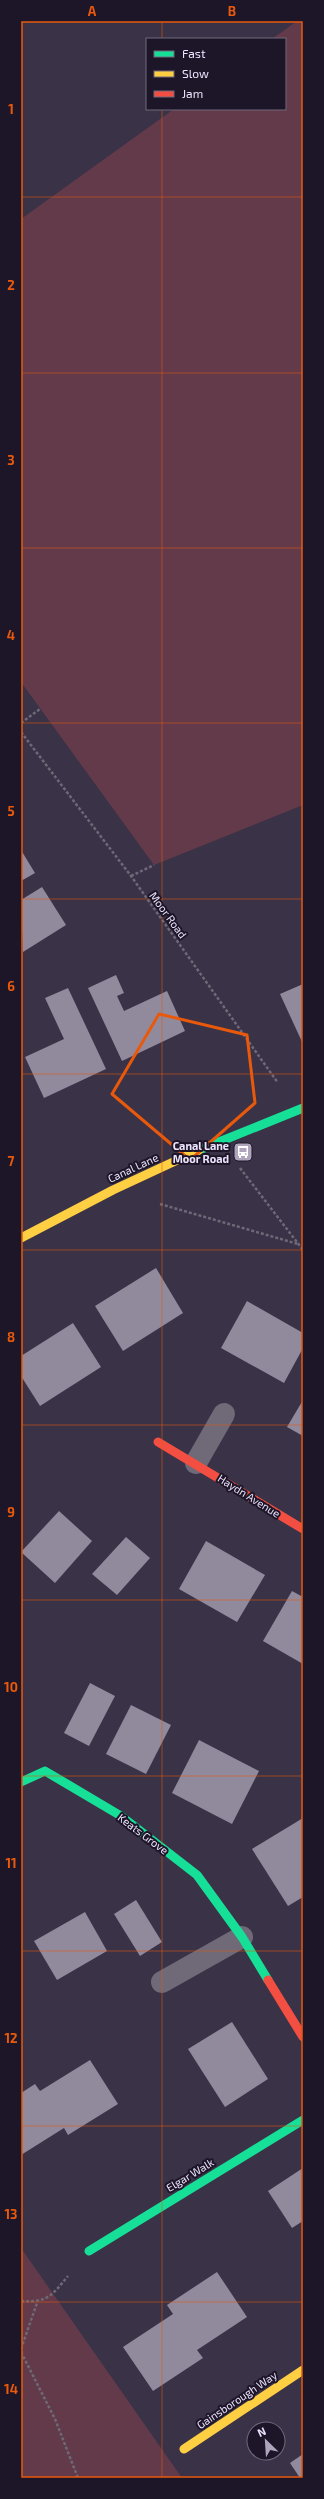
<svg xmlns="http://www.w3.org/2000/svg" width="324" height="2499" font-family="'Exo 2',sans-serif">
<rect width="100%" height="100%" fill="#3a3247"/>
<g fill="#633a49">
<polygon points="297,21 303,21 303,805 154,865 21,682 21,219 174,109 285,109 285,39 272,39"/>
<polygon points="21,2248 182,2478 21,2478"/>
</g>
<g fill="#918a9d">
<polygon points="21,850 35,873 21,881"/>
<polygon points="42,887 66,925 23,952 21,900"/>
<polygon points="116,975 124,993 117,996 124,1011 167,991 185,1031 122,1061 88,988"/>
<polygon points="303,984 303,1044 280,994"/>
<polygon points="68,988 106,1069 44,1098 25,1057 64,1039 45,998"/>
<polygon points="156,1268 183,1313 123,1351 95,1306"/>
<polygon points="247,1301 303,1333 303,1348 284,1383 221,1348"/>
<polygon points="73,1323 101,1367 40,1406 21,1376 21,1356"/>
<polygon points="303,1400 303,1436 287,1427"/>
<polygon points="59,1511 92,1541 55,1583 21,1552"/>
<polygon points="126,1537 150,1558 117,1595 92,1574"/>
<polygon points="206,1541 265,1575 237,1622 179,1589"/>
<polygon points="292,1591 303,1597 303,1664 263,1641"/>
<polygon points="90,1683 115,1696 89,1746 64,1733"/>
<polygon points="131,1705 171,1725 146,1774 106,1754"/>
<polygon points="199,1740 259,1771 232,1824 172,1793"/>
<polygon points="303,1818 303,1897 288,1906 252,1849"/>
<polygon points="136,1900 162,1942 140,1956 114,1914"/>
<polygon points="85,1912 107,1951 57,1980 34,1941"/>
<polygon points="232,2022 268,2079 225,2107 188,2049"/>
<polygon points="90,2060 118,2104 68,2135 64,2128 21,2155 21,2093 35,2084 40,2091"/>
<polygon points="303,2168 303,2221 292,2228 268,2191"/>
<polygon points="217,2272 247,2317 197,2350 203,2358 153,2391 123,2347 173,2314 167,2305"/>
<polygon points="303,2454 303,2478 300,2478 290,2463"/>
</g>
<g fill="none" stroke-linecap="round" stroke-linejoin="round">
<g stroke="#6e6877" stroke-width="2.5" stroke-dasharray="3 2" stroke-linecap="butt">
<polyline points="21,723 40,709"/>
<polyline points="21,732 131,876 278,1083"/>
<polyline points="131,876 154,865"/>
<polyline points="240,1168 303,1250"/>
<polyline points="160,1204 298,1244"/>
<path d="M 21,2301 C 48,2303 52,2295 68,2276"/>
<polyline points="21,2349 37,2303"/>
<polyline points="21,2352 55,2419 78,2478"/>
</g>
<g stroke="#6f6978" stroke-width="22">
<polyline points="196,1463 224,1414"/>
<polyline points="162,1982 242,1937"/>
</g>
<g stroke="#16e098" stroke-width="9">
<polyline points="199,1150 303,1108"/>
<polyline points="21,1782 45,1771 121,1816 197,1875 242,1937 268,1980"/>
<polyline points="89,2251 303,2120"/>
</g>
<g stroke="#ffcf43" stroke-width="9">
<polyline points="21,1238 113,1190 199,1150"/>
<polyline points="184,2449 303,2370"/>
</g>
<g stroke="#f24e42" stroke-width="9">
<polyline points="158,1442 303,1529"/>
<polyline points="268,1980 303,2037"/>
</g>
</g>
<path fill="none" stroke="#e8590c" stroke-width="3" stroke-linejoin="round" d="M 159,1014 L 247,1035 L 255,1103 L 190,1160 L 112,1094 Z"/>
<path fill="none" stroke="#e8590c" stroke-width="1" stroke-opacity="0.55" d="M 162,21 L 162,39M 162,109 L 162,2478M 21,197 L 303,197M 21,373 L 303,373M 21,548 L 303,548M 21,723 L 303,723M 21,899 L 303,899M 21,1074 L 303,1074M 21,1250 L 303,1250M 21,1425 L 303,1425M 21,1600 L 303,1600M 21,1776 L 303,1776M 21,1951 L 303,1951M 21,2126 L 303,2126M 21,2302 L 303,2302"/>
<defs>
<symbol id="bus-square" viewBox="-11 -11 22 22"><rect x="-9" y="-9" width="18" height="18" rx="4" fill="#aea5bd" stroke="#1d1628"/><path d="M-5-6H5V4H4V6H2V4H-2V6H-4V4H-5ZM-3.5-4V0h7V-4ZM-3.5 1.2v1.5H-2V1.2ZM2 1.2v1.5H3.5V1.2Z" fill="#fff"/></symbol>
</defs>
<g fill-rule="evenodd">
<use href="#bus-square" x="232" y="1141" width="22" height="22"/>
</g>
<g text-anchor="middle" stroke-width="4" stroke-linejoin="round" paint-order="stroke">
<g font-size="11" fill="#ece3fd" stroke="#1d1628">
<text transform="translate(168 915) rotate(54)" y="4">Moor Road</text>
<text transform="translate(133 1168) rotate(-25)" y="4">Canal Lane</text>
<text transform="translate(249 1496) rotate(32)" y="4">Haydn Avenue</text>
<text transform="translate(143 1834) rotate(37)" y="4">Keats Grove</text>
<text transform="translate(190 2175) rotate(-31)" y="4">Elgar Walk</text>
<text transform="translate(237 2400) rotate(-34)" y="4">Gainsborough Way</text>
</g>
<g font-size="11" font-weight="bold" fill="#ece3fd" stroke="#1d1628" text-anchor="end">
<text x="229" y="1150">Canal Lane<tspan x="229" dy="13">Moor Road</tspan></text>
</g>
</g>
<rect width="324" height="2499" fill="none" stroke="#1d1628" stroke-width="44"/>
<rect x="146" y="38" width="140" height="72" fill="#1d1628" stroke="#70687d"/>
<rect x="154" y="51" width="20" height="6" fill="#16e098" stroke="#70687d"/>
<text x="182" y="58" font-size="12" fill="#ece3fd">Fast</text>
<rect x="154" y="71" width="20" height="6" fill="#ffcf43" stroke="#70687d"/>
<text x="182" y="78" font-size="12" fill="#ece3fd">Slow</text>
<rect x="154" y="91" width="20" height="6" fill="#f24e42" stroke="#70687d"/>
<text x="182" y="98" font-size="12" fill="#ece3fd">Jam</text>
<g transform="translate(266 2441) rotate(335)"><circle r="19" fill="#1d1628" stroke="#70687d"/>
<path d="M0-3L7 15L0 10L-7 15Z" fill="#aea5bd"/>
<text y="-6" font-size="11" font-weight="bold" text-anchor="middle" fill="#ece3fd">N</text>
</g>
<rect x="22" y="22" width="280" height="2455" fill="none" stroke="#e8590c" stroke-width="1.5"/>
<g font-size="13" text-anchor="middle" font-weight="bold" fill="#e8590c">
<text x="92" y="16">A</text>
<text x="232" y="16">B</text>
<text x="11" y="114">1</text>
<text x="11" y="290">2</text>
<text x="11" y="465">3</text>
<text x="11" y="640">4</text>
<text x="11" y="816">5</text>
<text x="11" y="991">6</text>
<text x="11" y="1166">7</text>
<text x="11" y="1342">8</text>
<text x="11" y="1517">9</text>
<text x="11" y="1692">10</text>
<text x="11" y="1868">11</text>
<text x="11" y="2043">12</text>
<text x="11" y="2219">13</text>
<text x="11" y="2394">14</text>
</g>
</svg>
